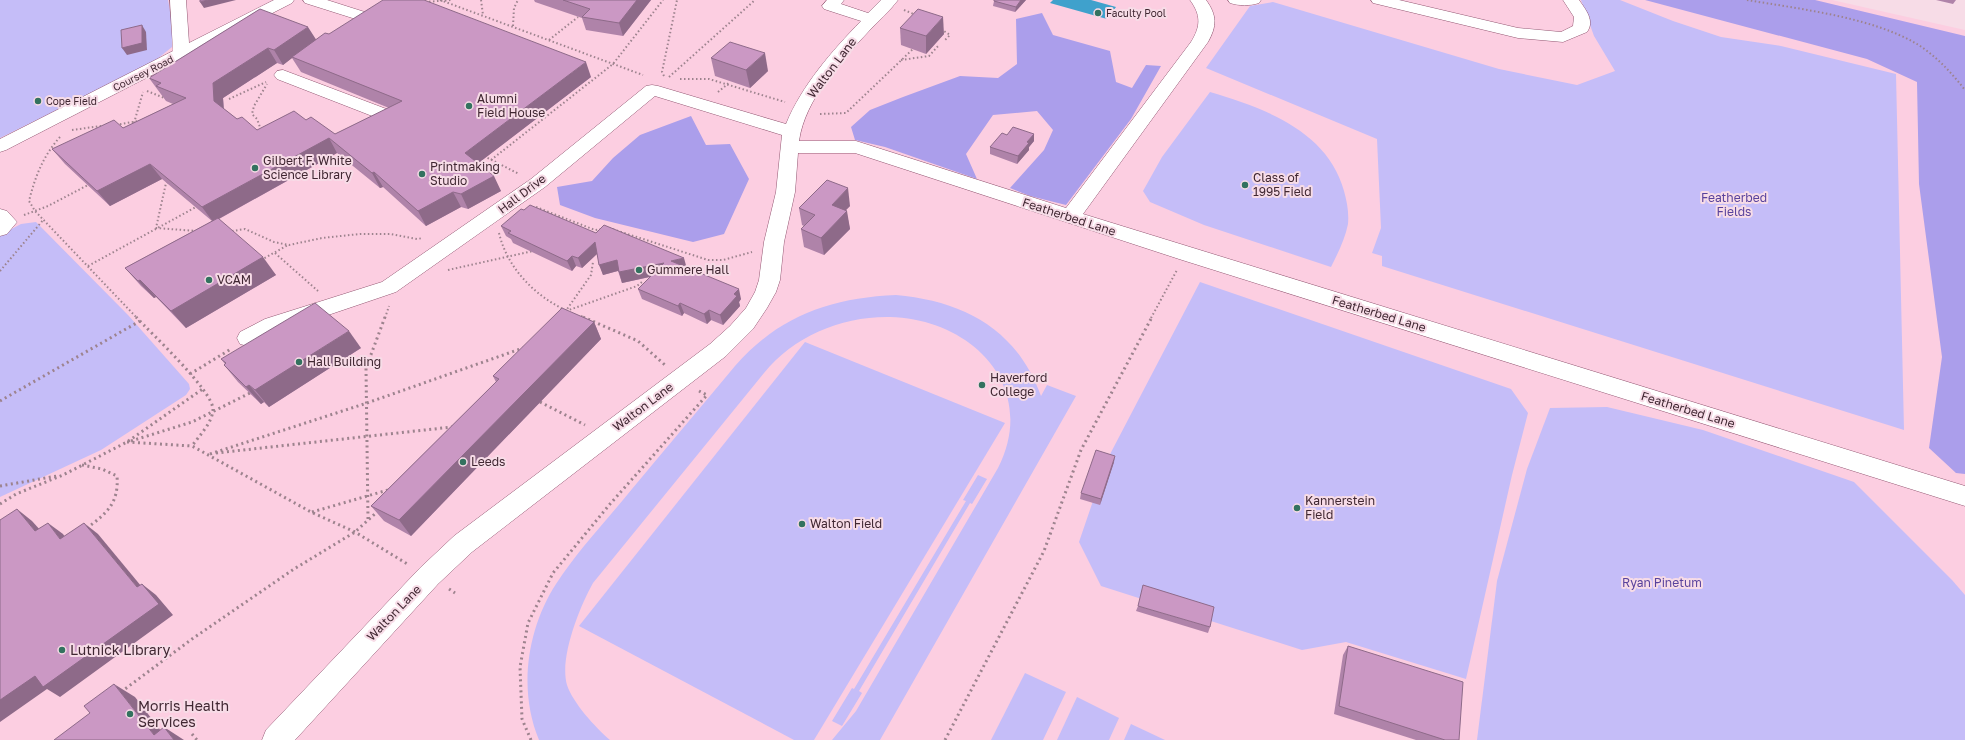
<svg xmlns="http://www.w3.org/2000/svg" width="1965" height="740" font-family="'Golos Text',sans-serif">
<rect width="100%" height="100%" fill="#f7dce7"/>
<polygon fill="#fccee1" points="0,0 1832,0 1965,30 1965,740 0,740"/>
<g fill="#c5bdf8">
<polygon points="0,0 168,0 172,21 172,47 151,64 0,138"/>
<polygon points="1581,0 1620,0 1673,21 1721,37 1781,46 1896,74 1904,430 1382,266 1382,256 1372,253 1381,228 1377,139 1206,68 1250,6 1273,2 1499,69 1577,85 1615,71 1594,36"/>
<path d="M 1210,92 C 1264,108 1328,131 1344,191 C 1347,202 1349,212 1348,224 C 1345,239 1338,253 1331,267 L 1204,225 L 1150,202 L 1143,191 L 1162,157 Z"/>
<polygon points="36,222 128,315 189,384 190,389 186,395 101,450 0,497 0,235 21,224"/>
<polygon points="1200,282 1511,389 1528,413 1512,475 1466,679 1346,642 1302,650 1101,586 1079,542 1107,460"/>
<path d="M 896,295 C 963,301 1017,329 1041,396 L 1047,385 L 1076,396 L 880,740 L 832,740 L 856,711 L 998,468 C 1039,387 972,319 890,317 C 842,316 794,336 764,373 L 593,583 C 580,606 559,658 567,685 C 573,703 595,727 610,740 L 539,740 C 518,690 527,629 556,584 C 578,550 607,520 632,489 C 666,448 701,407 735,366 C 779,316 830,298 896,295 Z"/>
<polygon points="805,342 1005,423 814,740 794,740 579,626"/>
<polygon points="1607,407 1703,430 1854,482 1952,580 1965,595 1965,740 1477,740 1497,581 1527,469 1550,408"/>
<polygon points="978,475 987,479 972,504 970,503 859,691 862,693 842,726 832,721 852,688 854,689 966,501 963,500"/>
<polygon points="1025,673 1066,692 1043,740 991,740"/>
<polygon points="1077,697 1119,718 1109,740 1057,740"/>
<polygon points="1131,724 1165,740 1124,740"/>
</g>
<g fill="#ab9eeb">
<polygon points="1645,0 1815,0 1965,36 1965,474 1956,473 1929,448 1942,357 1919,184 1917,82 1867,59"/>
<polygon points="1042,13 1053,35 1110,51 1116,82 1132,88 1146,65 1161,66 1131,119 1066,205 1030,196 1010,188 1044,150 1053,130 1037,111 993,115 966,154 977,179 885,147 855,140 851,127 870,110 903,97 960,76 998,78 1017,64 1016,19"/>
<polygon points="691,116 706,145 730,144 749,179 724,234 693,242 595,218 560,205 557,187 592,181 613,158 640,135"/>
</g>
<polygon fill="#3fa1cc" points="1053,0 1091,0 1116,7 1107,19 1050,3"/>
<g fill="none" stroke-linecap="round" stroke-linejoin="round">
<defs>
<g id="minor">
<polygon points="170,0 186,0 189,43 274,0 294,0 292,3 6,150 0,152 0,139 173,51"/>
<polygon points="303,0 327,0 371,14 373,17 371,20 365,22 305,3"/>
<path d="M 827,0 L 844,0 L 841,4 L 868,13 L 881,0 L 898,0 C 890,11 878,21 869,31 C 841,61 805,99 799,141 L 856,141 L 1066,208 L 1191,42 C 1201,26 1201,15 1190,0 L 1206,0 C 1217,15 1217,26 1208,42 L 1083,214 L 1965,486 L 1965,506 L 1179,259 L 855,153 L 798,153 L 795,192 L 784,242 L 780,280 L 776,292 L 767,308 L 753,329 L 726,356 L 472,552 L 438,584 L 295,740 L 262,740 L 266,730 L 420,568 L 454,536 L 710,344 L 730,326 L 746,308 L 755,292 L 759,280 L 764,242 L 776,192 L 782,135 L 655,96 L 545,187 L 396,292 L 281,331 L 248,346 L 240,344 L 237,338 L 240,332 L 265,319 L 382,282 L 531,179 L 646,86 L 652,85 L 658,86 L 786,124 C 802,85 832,51 861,21 L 824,9 L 822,6 Z"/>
<path d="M 1228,0 L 1261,0 L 1259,3 C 1250,6 1239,6 1230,3 Z"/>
<path d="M 1371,0 L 1399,0 L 1518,28 L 1561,32 L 1573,26 L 1574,17 L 1563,0 L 1579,0 C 1586,10 1595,21 1587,32 L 1563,42 L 1518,38 L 1373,3 Z"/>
<polygon points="283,70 397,113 400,117 397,121 391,123 385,121 277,79 274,75 277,71"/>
<polygon points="0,209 7,211 17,222 7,234 0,236"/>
</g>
</defs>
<use href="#minor" stroke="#935873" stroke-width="1"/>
<g stroke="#9d838e" stroke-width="2" stroke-dasharray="1.5 2.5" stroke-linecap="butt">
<polyline points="440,0 643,75"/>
<polyline points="481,0 483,15"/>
<path d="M 1747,0 C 1800,9 1871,17 1917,44 C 1936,56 1951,72 1965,90"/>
<polyline points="425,2 452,0"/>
<polyline points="904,10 916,15"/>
<polyline points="513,26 514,8 518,0"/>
<polyline points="941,29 950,35 945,40"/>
<polyline points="549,40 578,17"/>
<polyline points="901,60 929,56 939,45"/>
<polyline points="664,76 662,72 677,0"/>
<polyline points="669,77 755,0"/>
<polyline points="680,79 709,79 785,102"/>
<polyline points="147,91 167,99"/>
<polyline points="718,92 730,82"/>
<polyline points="229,99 266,82"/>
<polyline points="820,114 846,113 913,49"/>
<polyline points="134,123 143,92"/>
<polyline points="116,125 138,121"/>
<polyline points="72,130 101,126"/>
<polyline points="261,130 257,119 252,114 254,106 267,84"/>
<path d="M 60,137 C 43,156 35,177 29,201 L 35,211 L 137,318"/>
<polyline points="484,156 519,174"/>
<polyline points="491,160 613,64 663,0"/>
<polyline points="168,182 166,183 156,228 197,231"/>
<polyline points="536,207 595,230 602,229"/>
<polyline points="24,215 48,206 88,185"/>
<polyline points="609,228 708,260 723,260 752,252"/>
<polyline points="232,231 245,229 274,242 289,245 322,238 360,234 391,234 417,239 423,238"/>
<path d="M 499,233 C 507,267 533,294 563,309"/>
<polyline points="275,253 318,291"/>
<polyline points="261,260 288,245"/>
<polyline points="88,266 196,207"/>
<polyline points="448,270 533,251"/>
<polyline points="0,271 44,219"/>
<polyline points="566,311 637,286 642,282"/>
<polyline points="565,312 591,275 593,262"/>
<polyline points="581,316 585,318"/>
<polyline points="385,318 389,306"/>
<polyline points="1151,318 1177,270"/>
</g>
<g stroke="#9d838e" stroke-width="3" stroke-dasharray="2 3.5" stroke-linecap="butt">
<path d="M 136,317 C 151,333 212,390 213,409 C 213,422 199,436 192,446"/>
<polyline points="583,317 638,341 665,365"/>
<polyline points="190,374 231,349"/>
<polyline points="0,401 140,321"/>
<polyline points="540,402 585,425"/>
<polyline points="131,441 192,422 250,393"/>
<polyline points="127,442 192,446 311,512 355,532 409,565"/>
<polyline points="216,453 452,427"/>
<polyline points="210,454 367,403 523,348"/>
<path d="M 82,465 L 102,469 L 117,476 C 119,503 107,513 87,528"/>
<polyline points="0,486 57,476"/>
<polyline points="0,504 16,494 63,475 127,442 204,388"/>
<polyline points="312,512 388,490"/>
<polyline points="368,519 366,368 385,317"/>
<polyline points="449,589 455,593"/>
<polyline points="121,692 192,639 294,569 355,532 378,511"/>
<polyline points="192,734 197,740"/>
<polyline points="531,740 522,719 520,667 528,623 553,573 610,504 707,395 699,391"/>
<polyline points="945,740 1044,551 1081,450 1152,317"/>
</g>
<use href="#minor" fill="#fff" fill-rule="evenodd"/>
</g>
<g fill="#af83a9" fill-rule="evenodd">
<polygon points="534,0 651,0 623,36 586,30 582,18 535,2"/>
<polygon points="1026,0 1015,12 993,6 994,1"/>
<polygon points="1936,0 1956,0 1953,4"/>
<path d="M 260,9 L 316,40 L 329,34 L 591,77 L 478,163 L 501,191 L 468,209 L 461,207 L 426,226 L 383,187 L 380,188 L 337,153 L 219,219 L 276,275 L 186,328 L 156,297 L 154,298 L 141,286 L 125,268 L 212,221 L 162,179 L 110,206 L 65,164 L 52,149 L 123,128 L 173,104 L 166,101 L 149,78 ZM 292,58 L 301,72 L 389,108 L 335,134 L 306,120 L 257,130 L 237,119 L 224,109 L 223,98 L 277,63 L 283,65 Z"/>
<polygon points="900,28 944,34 926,54 901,45"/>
<polygon points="711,58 768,71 750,88 715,76"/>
<polygon points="1034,134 1034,141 1029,147 1029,150 1017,164 990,154 990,147"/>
<polygon points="850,206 846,210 850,229 824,255 804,247 801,229 804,226 802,225 799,208"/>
<polygon points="501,226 596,233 687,268 741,299 739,302 740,306 723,325 711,320 707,324 684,313 682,316 642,299 638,289 650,277 622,283 618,271 603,275 597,254 582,268 576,266 572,271 513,243 511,239 506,236"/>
<polygon points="594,322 601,339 411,536 384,521 371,506 496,382 493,376"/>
<polygon points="361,348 269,407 264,402 261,404 238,382 224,365 225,364 221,359"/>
<polygon points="1114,462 1100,505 1080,499 1081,493"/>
<polygon points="1138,606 1210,627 1208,633 1136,611"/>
<polygon points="1348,646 1459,740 1416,740 1334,714 1343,655"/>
</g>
<g fill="#8e6a89">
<polygon points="208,0 236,0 204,8 200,2"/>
<polygon points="637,0 651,0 623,36 619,23"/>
<polygon points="1021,0 1026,0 1015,12 1016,7"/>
<polygon points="943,17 944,34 926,54 926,36"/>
<polygon points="142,25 146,32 147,50 127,55 122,48"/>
<polygon points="308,27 317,41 292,57 292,58 283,65 274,50"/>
<polygon points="268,48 277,63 223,98 224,116 214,101 213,83"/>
<polygon points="765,53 768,71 750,88 746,70"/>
<polygon points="586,62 591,77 472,168 465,153"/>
<polygon points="1034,134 1034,141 1029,147 1029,150 1017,164 1018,156 1027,142"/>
<polygon points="329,138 337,153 213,222 202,207"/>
<polygon points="150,164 162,179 110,206 97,191"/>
<polygon points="374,172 383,187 380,188 372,173"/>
<polygon points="494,176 501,191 468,209 461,194"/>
<polygon points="848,188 850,206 834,222 832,205"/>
<polygon points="453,192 461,207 426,226 418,211"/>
<polygon points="847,211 850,229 824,255 821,238"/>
<polygon points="595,242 599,252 582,268 578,258"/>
<polygon points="572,256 576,266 572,271 567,261"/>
<polygon points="263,257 276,275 186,328 171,311"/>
<polygon points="684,258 687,269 671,261"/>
<polygon points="617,260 621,270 603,275 599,265"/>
<polygon points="664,263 667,273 622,283 619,272"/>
<polygon points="140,280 156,297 154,298 138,281"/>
<polygon points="739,289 741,299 739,302 740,306 723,325 720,315 734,294"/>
<polygon points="680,303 684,313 682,316 678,306"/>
<polygon points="709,310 711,320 707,324 704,314"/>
<polygon points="594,322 601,339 411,536 399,520"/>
<polygon points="349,331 361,348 269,407 255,390"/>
<polygon points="249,385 264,402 261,404 246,387"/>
<polygon points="1115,456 1114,462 1100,505 1101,499"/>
<polygon points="17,509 32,521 51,542 35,531"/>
<polygon points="48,523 63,534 75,551 60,539"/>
<polygon points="84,523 98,534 151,598 137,587"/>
<polygon points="142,584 156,595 173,615 60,697 47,689 0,722 0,700"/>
<polygon points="114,684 135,697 168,740 154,735"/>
<polygon points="164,727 184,740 174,740"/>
</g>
<g fill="#cb98c4" stroke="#8e6a89">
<polygon points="200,0 208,0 200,2"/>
<polygon points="383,0 424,0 586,62 465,153 494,176 461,194 453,192 418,211 374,172 372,173 329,138 202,207 150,164 97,191 52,149 114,120 123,128 186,98 156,86 161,83 149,78 260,9 308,27 274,50 268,48 213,83 214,101 237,119 242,117 257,130 294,111 306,120 311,117 335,134 402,101 292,57 325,33 329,34"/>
<polygon points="563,0 637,0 619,23 582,17 590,9"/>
<polygon points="994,0 1021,0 1016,7 994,1"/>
<polygon points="918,9 943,17 926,36 900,28"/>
<polygon points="142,25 142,43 122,48 121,30"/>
<polygon points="730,42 765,53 746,70 711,58"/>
<polygon points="1013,127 1034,134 1027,142 1029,143 1018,156 990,147 1002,133 1007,135"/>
<polygon points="827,180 848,188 832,205 847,211 821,238 801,229 815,215 799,208"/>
<polygon points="530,205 596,233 604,225 684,258 671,261 739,289 734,294 737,296 720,315 709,310 704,314 680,303 678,306 638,289 664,263 619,272 617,260 599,265 595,242 578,258 572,256 567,261 508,233 511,231 501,226 521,209 524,210"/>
<polygon points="218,218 263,257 171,311 140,280 138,281 125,268"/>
<polygon points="315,303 349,331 255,390 249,385 246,387 224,365 226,363 221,359"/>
<polygon points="562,308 594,322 399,520 371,506 499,379 493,376"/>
<polygon points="1096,450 1115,456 1101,499 1081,493"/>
<polygon points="17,509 35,531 48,523 60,539 84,523 137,587 142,584 159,604 43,687 35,676 0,700 0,520"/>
<polygon points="1143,585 1214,607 1210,627 1138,606"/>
<polygon points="1348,646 1463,682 1459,740 1445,740 1339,706"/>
<polygon points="114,684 154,735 164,727 174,740 54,740 90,713 84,706"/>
</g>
<g fill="#33725f" stroke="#f7dce7" stroke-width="1.5">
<circle cx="1098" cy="13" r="4"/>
<circle cx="38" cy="101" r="4"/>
<circle cx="469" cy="106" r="4"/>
<circle cx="255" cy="168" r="4"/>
<circle cx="422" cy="174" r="4"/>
<circle cx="1245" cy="185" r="4"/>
<circle cx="639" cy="270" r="4"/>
<circle cx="209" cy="280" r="4"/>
<circle cx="299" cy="362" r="4"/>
<circle cx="982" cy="385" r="4"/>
<circle cx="463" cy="462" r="4"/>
<circle cx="1297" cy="508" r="4"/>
<circle cx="802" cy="524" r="4"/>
<circle cx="62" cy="650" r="4"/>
<circle cx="130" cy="714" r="4"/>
</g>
<g text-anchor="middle" stroke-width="4" stroke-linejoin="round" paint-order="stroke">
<g font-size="10" fill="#402732" stroke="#f7dce7" text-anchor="start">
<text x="1106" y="17">Faculty Pool</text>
<text x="46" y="105">Cope Field</text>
</g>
<g font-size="10" fill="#402732" stroke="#f7dce7">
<text transform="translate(143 73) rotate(-27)" y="4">Coursey Road</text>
</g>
<g font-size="12" fill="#402732" stroke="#f7dce7">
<text transform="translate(832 68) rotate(-53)" y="4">Walton Lane</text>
<text transform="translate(522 194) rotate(-37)" y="4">Hall Drive</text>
<text transform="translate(1069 217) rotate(18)" y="4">Featherbed Lane</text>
<text transform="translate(1379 314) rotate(17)" y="4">Featherbed Lane</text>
<text transform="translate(643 407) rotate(-37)" y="4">Walton Lane</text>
<text transform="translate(1688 410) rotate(17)" y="4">Featherbed Lane</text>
<text transform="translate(394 613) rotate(-46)" y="4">Walton Lane</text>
</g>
<g font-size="12" fill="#402732" stroke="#f7dce7" text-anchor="start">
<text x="477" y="103">Alumni<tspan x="477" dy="14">Field House</tspan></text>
<text x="263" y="165">Gilbert F. White<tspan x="263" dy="14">Science Library</tspan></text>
<text x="430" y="171">Printmaking<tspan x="430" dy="14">Studio</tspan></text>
<text x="1253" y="182">Class of<tspan x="1253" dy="14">1995 Field</tspan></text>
<text x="647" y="274">Gummere Hall</text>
<text x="217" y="284">VCAM</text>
<text x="307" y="366">Hall Building</text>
<text x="990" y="382">Haverford<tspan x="990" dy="14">College</tspan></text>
<text x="471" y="466">Leeds</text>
<text x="1305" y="505">Kannerstein<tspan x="1305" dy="14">Field</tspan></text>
<text x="810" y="528">Walton Field</text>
</g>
<g font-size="12" fill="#59429c" stroke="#f7dce7">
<text x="1734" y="202">Featherbed<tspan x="1734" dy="14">Fields</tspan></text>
<text x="1662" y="587">Ryan Pinetum</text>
</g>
<g font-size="14" fill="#402732" stroke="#f7dce7" text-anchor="start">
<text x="70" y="655">Lutnick Library</text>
<text x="138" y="711">Morris Health<tspan x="138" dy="16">Services</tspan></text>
</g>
</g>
</svg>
